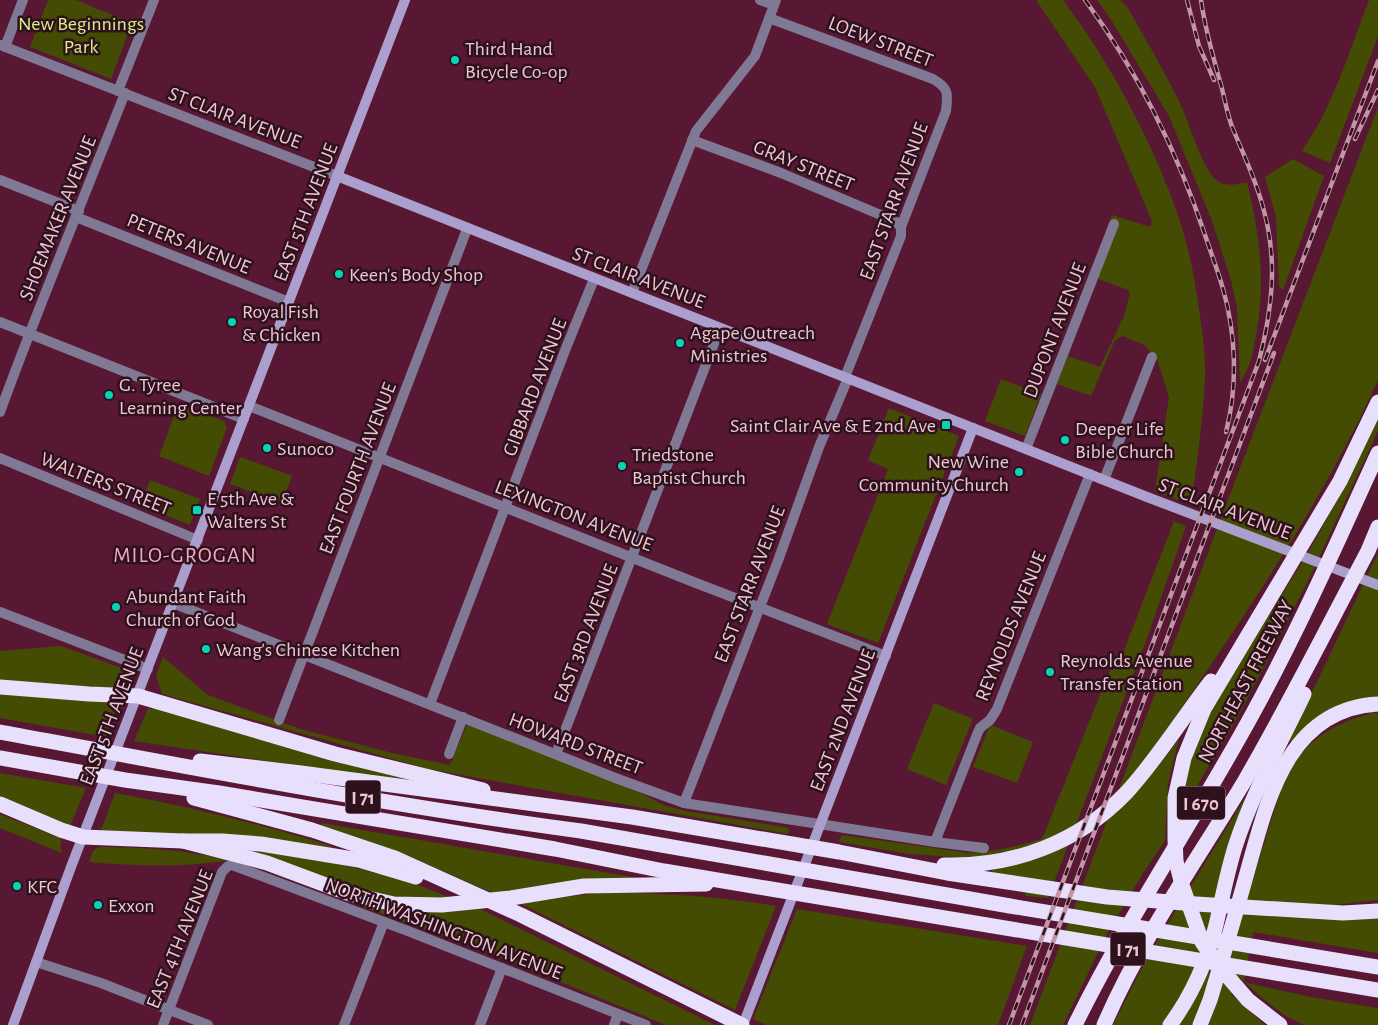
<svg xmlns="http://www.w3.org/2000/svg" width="1378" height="1025" font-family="'Alegreya Sans',sans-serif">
<rect width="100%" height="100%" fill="#581834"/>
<g fill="#434c02">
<polygon points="48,0 76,0 132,23 111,79 30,47"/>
<path d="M 1036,0 L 1063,0 C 1112,65 1159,153 1183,231 C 1191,257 1195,283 1199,309 C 1202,331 1206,354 1205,377 C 1203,420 1197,463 1191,505 L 1155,491 L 1169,397 L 1158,362 L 1146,346 L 1123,336 L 1115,340 L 1091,396 L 1057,384 L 1068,356 L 1100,367 L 1124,316 L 1130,293 L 1128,290 L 1096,278 L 1091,274 L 1112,215 L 1150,227 L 1152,221 L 1095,87 Z"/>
<path d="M 1097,0 L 1120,0 L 1126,5 C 1144,36 1162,67 1178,99 C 1188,118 1201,166 1215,179 C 1224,187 1236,185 1247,182 C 1260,236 1266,281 1256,336 C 1254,343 1254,351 1251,359 C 1249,367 1244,375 1240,383 L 1237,308 L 1231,280 L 1212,221 L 1169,116 L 1110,18 Z"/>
<polygon points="1369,0 1378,0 1378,36 1330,163 1302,151 1321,120 1338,83"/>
<path d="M 1378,107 L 1378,380 C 1317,514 1231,636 1147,758 L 1156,769 L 1179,739 L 1168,784 L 1165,841 L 1145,870 L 1107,934 L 1063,1025 L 1030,1025 L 1224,510 Z"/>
<polygon points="1293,159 1324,176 1283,290 1279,287 1276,217 1265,177"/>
<polygon points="1001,379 1041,394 1025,436 985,421"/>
<polygon points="179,403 224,421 227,427 209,476 159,456"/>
<polygon points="889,408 959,436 878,643 827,624 888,469 868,460"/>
<polygon points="1378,419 1378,430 1372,444 1310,577 1238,717 1184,808 1185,781 1192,751 1207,715 1306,556 1337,501"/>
<polygon points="240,457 292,476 282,503 230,484"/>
<polygon points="150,480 200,499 190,525 140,505"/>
<path d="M 1174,521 L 1186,526 L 1145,644 L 1048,898 L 1025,896 L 1030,879 L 992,872 L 991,870 L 1008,853 L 969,858 L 909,854 L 839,842 L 842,835 L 969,853 C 994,852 1018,846 1042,839 L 1112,665 L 1118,666 Z"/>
<path d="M 1378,553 L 1378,697 C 1341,701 1316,715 1292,742 L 1289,741 Z"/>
<polygon points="61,646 130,671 130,674 123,685 115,687 115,689 0,682 0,651"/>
<polygon points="163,657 208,695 300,729 392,753 450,765 467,724 643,794 663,805 686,811 789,828 788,834 428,769 162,694 156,675"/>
<polygon points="0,693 114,700 115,711 106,737 0,718"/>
<polygon points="934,703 973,719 946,785 907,769"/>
<polygon points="153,707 441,787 134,741 148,708 152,709"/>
<path d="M 1371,713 L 1378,713 L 1378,900 L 1334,905 L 1258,901 L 1378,916 L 1378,953 L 1253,932 L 1244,980 L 1247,983 L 1311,997 L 1378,1008 L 1378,1025 L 1304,1025 L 1284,1015 L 1261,997 L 1238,976 L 1231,994 L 1265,1025 L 1207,1025 L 1285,777 C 1308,739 1329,726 1371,713 Z"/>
<polygon points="990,725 1033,742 1017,783 973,767"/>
<polygon points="0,773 86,788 70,826 0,798"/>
<path d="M 115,793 C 188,806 260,824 331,846 L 332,848 L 103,831 L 101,830 Z"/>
<polygon points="1245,798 1248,799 1197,967 1164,1025 1113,1025 1148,956"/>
<polygon points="0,814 60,838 62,842 60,844 62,853 0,828"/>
<polygon points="322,823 632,877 633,880 495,894 409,856 321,826"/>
<path d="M 99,847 C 143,847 186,850 229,860 C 181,868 137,866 89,862 L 93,851 Z"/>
<polygon points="245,848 326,860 416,884 451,898 410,900 363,892 245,852"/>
<path d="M 609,892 C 667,894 718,896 776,906 L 735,1010 L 517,902 Z"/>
<polygon points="357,905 393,910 476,907 715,1025 666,1025 480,949"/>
<polygon points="797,909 1027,946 998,1025 766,1025 753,1019"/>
<polygon points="1215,949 1212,977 1195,1025 1178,1025"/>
</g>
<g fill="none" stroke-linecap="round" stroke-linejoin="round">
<g stroke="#807995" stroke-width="10">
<polyline points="760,0 774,5"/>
<path d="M 769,18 L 933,79 C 949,88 948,94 946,111 L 901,227 L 901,236 L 845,377"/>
<polyline points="0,45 337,176"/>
<polyline points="5,47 23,0"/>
<polyline points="118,91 154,0"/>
<polyline points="692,140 781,173 895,221 901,227"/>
<polyline points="0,180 79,211"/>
<polyline points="76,217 289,302"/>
<polyline points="632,293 696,131 755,56 776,0"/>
<polyline points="0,322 244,419"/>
<polyline points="249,406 696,583 886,656"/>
<path d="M 0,412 C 39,305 83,200 125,93"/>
<polyline points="1026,449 1114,224"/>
<polyline points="0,458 198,540"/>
<polyline points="1104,480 1152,357"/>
<polyline points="173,603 618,779 684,803 935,842 984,848"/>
<polyline points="0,612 148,669"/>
<polyline points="430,704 566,348 594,279"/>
<polyline points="279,720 467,229"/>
<polyline points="449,754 463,717"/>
<polyline points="556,754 720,328"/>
<polyline points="684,803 779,558 819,447 848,378"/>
<polyline points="935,842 978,732 980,728 990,720 997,709 1090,474"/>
<polyline points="36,962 101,983 208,1025"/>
<polyline points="163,1025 222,872 228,866 232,865 408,931 646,1025"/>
<polyline points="344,1025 384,922"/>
<polyline points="480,1025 502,968"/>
<polyline points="614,1025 618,1014"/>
</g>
<g stroke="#ab9fcd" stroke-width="10">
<polyline points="337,176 1147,497 1378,585"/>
<polyline points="13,1025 71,867 405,0"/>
<polyline points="743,1025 973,428"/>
</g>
<g stroke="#e7dffc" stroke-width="15">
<polyline points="0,687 89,694 138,696 335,754 483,790"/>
<path d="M 0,732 C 193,768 386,805 581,831 L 1010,906 L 1378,967"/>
<polyline points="0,758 125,780 219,793 555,849 664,871 765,888 1378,990"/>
<polyline points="200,761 301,773 632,817 839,852 947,873 1107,897 1196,904 1343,913 1378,911"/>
<polyline points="194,798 312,830 395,858 521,915 742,1025"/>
<polyline points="0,804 61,830 83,837 183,841 222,841 261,844 359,860 416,877"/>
<polyline points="183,841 267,863 350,894 394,904 442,905 511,898 584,886 706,884"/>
<path d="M 944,865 C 1013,867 1078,843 1126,793 C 1156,761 1183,717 1211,681"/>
<path d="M 1075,1025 C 1128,917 1196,818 1253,713 C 1299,629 1338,541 1378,453"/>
<path d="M 1104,1025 C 1141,939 1196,862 1244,782 C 1288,706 1327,628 1368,551 L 1378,527"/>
<path d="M 1170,1025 C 1192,995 1207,961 1216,925 C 1222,899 1227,873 1235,847 C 1252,794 1280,744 1304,694"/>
<path d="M 1200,1025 L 1210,1000 C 1222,960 1234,920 1245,880 C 1266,807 1284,709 1378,704"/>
<polyline points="1280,1025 1248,1000 1217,964 1202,942 1182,885 1176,861 1175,839 1175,798 1184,758 1204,709 1340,481 1378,402"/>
</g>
<defs>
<g id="rail">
<path d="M 1085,0 C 1138,72 1177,151 1205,235 C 1211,253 1218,271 1223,289 C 1236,334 1238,386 1226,432"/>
<polyline points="1187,0 1199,46 1214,80"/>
<polyline points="1355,139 1378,90"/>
<polyline points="1265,360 1378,61"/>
<path d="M 1009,1025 L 1259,361 C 1272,310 1278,262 1264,211 C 1257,182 1244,156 1233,129 C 1227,115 1225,99 1221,85 C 1213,57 1205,29 1201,0"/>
<polyline points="1022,1025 1274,353"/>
</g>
</defs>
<use href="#rail" stroke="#c394a5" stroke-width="4.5"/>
<use href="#rail" stroke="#2d111c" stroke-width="2.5" stroke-dasharray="8" stroke-linecap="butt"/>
</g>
<g fill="#05d5b6" stroke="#2d111c" stroke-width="2">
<circle cx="455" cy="60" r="5"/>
<circle cx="339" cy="274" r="5"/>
<circle cx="232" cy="322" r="5"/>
<circle cx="680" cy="343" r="5"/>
<circle cx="109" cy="395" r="5"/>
<rect x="941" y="420" width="10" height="10" rx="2.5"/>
<circle cx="1065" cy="440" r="5"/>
<circle cx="267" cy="448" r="5"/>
<circle cx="622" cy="466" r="5"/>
<circle cx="1019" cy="472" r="5"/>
<rect x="192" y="505" width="10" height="10" rx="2.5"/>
<circle cx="116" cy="607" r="5"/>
<circle cx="206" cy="649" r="5"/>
<circle cx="1050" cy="672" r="5"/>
<circle cx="17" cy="886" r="5"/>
<circle cx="98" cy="905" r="5"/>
</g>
<g text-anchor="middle" stroke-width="5" stroke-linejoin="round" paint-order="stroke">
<g fill="#2d111c" stroke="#b48f9b" stroke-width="1">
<rect x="345.5" y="780.5" width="35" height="33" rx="4"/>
<rect x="1177" y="786.5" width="48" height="33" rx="4"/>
<rect x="1110.5" y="932.5" width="35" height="33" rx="4"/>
</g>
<g font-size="19" font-weight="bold" fill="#eec5d2">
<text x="363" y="804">I 71</text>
<text x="1201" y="810">I 670</text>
<text x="1128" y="956">I 71</text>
</g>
<g font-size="20" fill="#dbec8a" stroke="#2d111c">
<text x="81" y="30">New Beginnings<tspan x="81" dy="23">Park</tspan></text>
</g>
<g font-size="20" fill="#eec5d2" stroke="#2d111c">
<text transform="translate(881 41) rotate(21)" y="7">LOEW STREET</text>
<text transform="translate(235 117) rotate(21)" y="7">ST CLAIR AVENUE</text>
<text transform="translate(804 165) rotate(22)" y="7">GRAY STREET</text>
<text transform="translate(893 201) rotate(-70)" y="7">EAST STARR AVENUE</text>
<text transform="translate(305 212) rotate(-69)" y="7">EAST 5TH AVENUE</text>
<text transform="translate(57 218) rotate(-68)" y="7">SHOEMAKER AVENUE</text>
<text transform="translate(189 243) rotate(22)" y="7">PETERS AVENUE</text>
<text transform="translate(639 277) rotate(21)" y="7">ST CLAIR AVENUE</text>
<text transform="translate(1054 330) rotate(-69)" y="7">DUPONT AVENUE</text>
<text transform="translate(534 387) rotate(-69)" y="7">GIBBARD AVENUE</text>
<text transform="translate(357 468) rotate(-69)" y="7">EAST FOURTH AVENUE</text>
<text transform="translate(106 483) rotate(22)" y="7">WALTERS STREET</text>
<text transform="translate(1225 508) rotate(21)" y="7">ST CLAIR AVENUE</text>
<text transform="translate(574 515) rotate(21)" y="7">LEXINGTON AVENUE</text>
<text transform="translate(749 584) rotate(-69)" y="7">EAST STARR AVENUE</text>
<text transform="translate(1010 626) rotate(-68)" y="7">REYNOLDS AVENUE</text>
<text transform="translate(585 633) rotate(-69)" y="7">EAST 3RD AVENUE</text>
<text transform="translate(1245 681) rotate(-62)" y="7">NORTHEAST FREEWAY</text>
<text transform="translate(111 716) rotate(-69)" y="7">EAST 5TH AVENUE</text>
<text transform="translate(842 720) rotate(-69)" y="7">EAST 2ND AVENUE</text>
<text transform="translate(576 743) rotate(21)" y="7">HOWARD STREET</text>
<text transform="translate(444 928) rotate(21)" y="7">NORTH WASHINGTON AVENUE</text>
<text transform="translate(179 939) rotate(-68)" y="7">EAST 4TH AVENUE</text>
</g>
<g font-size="20" fill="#eec5d2" stroke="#2d111c" text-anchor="start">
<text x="465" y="55">Third Hand<tspan x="465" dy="23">Bicycle Co-op</tspan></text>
<text x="349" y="281">Keen's Body Shop</text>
<text x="242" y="318">Royal Fish<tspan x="242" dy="23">&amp; Chicken</tspan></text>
<text x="690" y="339">Agape Outreach<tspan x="690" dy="23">Ministries</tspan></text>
<text x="119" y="391">G. Tyree<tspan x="119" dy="23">Learning Center</tspan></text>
<text x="936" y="432" text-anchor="end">Saint Clair Ave &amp; E 2nd Ave</text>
<text x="1075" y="435">Deeper Life<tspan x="1075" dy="23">Bible Church</tspan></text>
<text x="277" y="455">Sunoco</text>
<text x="632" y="461">Triedstone<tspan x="632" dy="23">Baptist Church</tspan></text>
<text x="1009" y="468" text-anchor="end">New Wine<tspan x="1009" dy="23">Community Church</tspan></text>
<text x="207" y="505">E 5th Ave &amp;<tspan x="207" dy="23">Walters St</tspan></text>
<text x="126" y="603">Abundant Faith<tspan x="126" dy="23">Church of God</tspan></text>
<text x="216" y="656">Wang's Chinese Kitchen</text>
<text x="1060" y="667">Reynolds Avenue<tspan x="1060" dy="23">Transfer Station</tspan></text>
<text x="27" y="893">KFC</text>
<text x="108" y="912">Exxon</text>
</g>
<g font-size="22" letter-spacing="1" fill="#f5a7c2" stroke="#2d111c">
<text x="185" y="562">MILO-GROGAN</text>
</g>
</g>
</svg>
